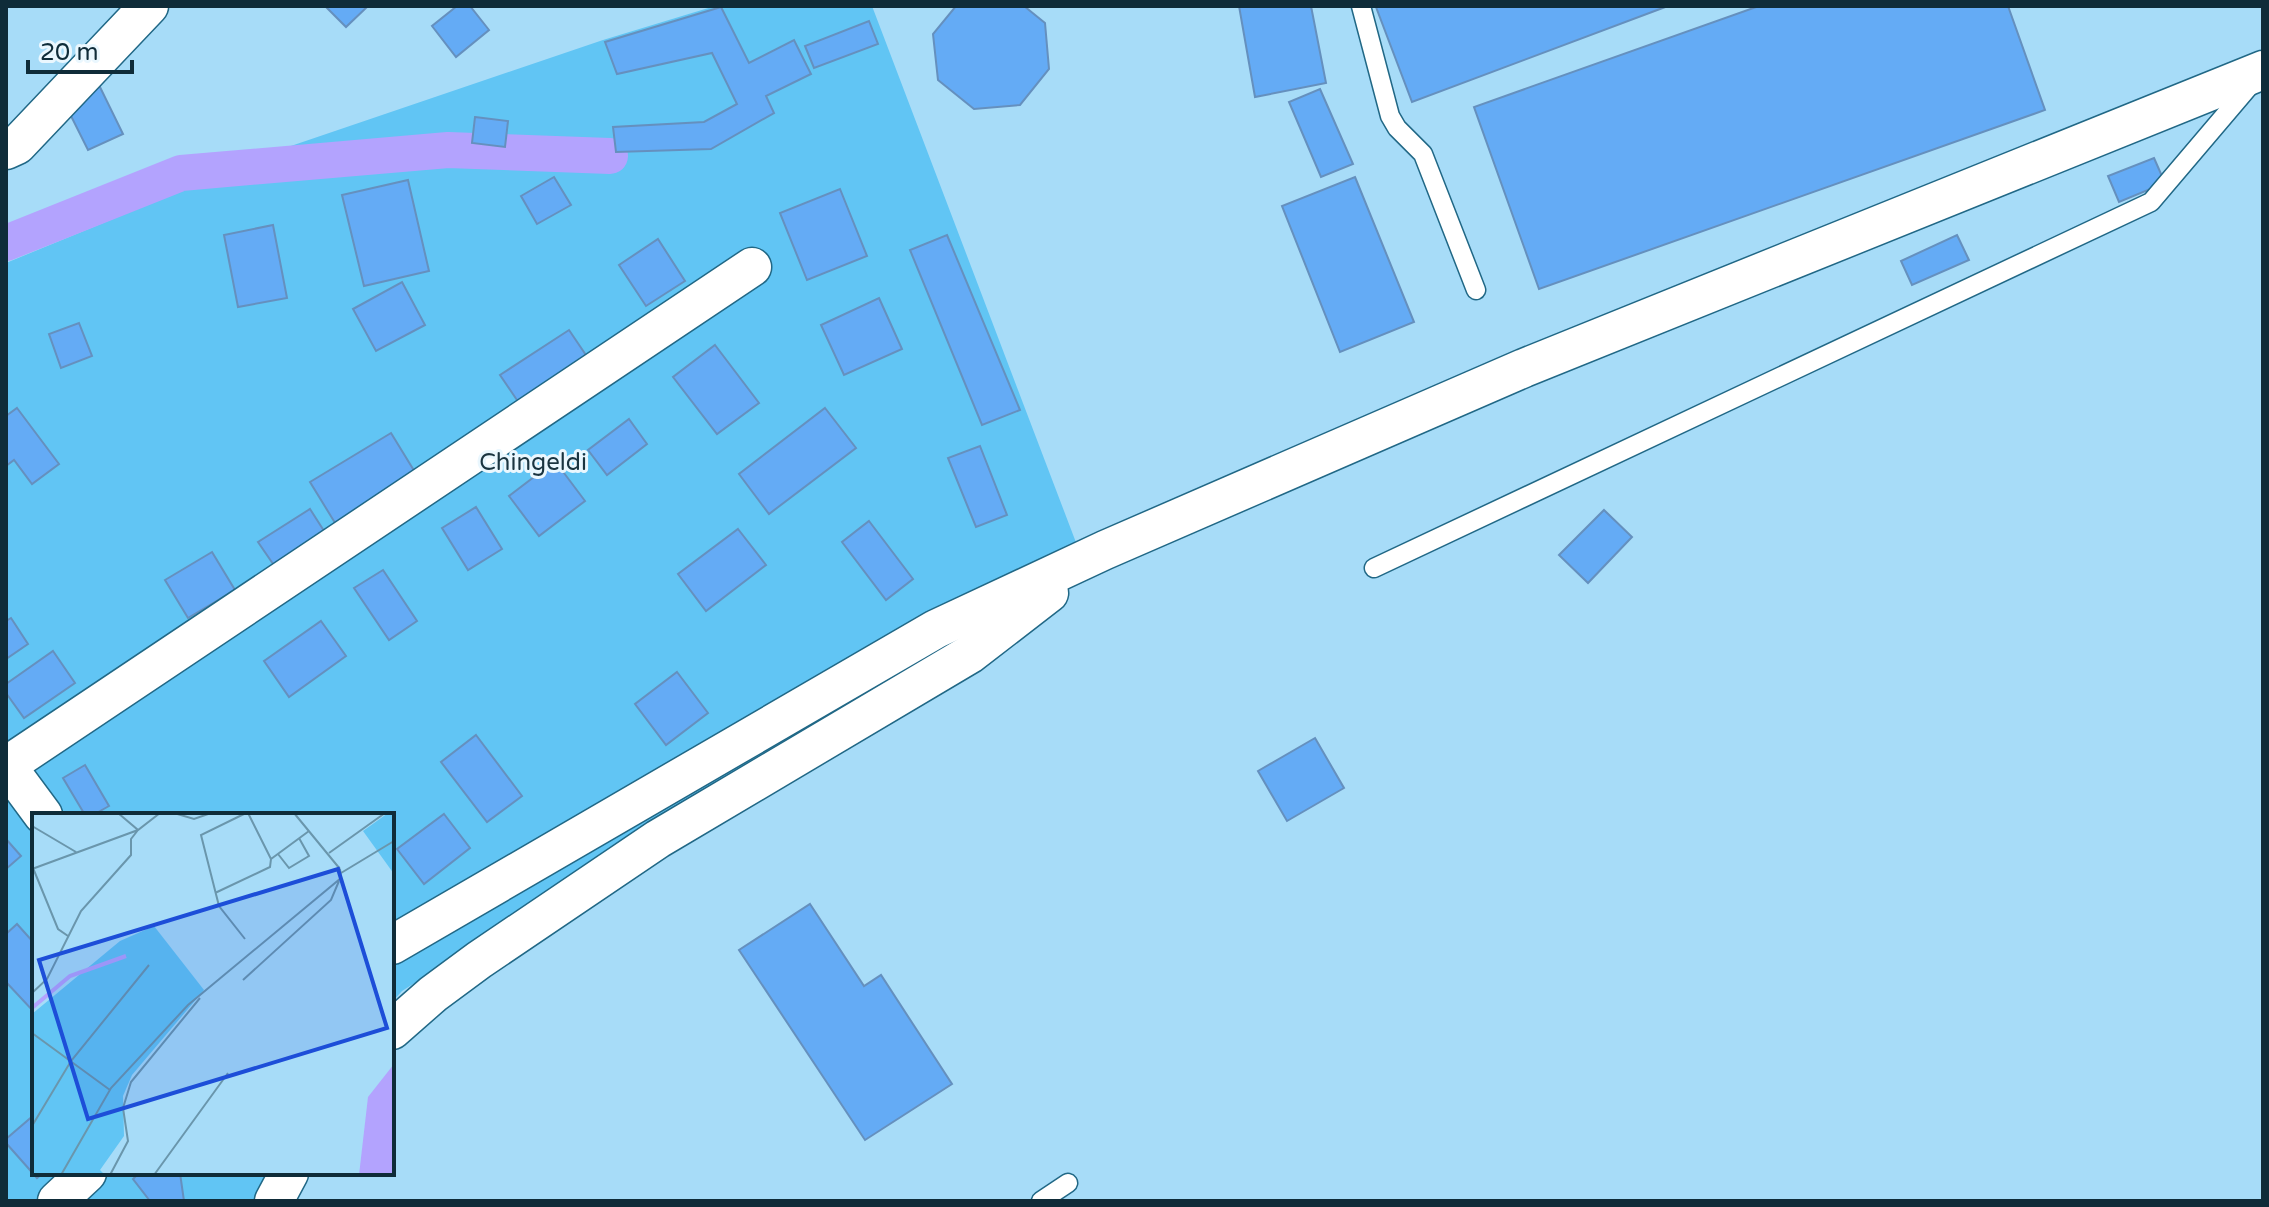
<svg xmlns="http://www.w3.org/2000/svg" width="2269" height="1207" font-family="'Varela Round',sans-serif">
<rect width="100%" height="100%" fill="#a7dcf8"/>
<polygon fill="#61c5f4" points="715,6 872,6 1080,553 970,632 402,991 392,1002 392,815 34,815 34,1173 273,1173 262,1201 6,1201 6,263 285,148 603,40"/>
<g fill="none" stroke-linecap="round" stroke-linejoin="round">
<polyline stroke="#b3a3fe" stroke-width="36" points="6,243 181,173 448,150 610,156"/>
</g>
<g fill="#64abf5" stroke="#6590be" stroke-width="2">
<polygon points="325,6 368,6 346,27"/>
<polygon points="457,6 470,6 489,30 456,57 432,26"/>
<polygon points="956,6 1024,6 1045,23 1049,69 1020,105 974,109 938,80 933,34"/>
<polygon points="1239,6 1311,6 1326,83 1255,97"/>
<polygon points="1378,6 1668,6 1412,102 1376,7"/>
<polygon points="1759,6 2008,6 2045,110 1539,289 1474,107"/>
<polygon points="721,7 749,63 794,40 811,74 766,96 774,113 711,149 616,152 613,127 704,122 737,104 712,53 617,74 605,42"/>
<polygon points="869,21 878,44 814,68 805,46"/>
<polygon points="98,83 123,134 88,150 63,100"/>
<polygon points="1320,89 1353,164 1321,177 1289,102"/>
<polygon points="475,117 508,121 505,147 472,143"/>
<polygon points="2154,158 2165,183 2119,202 2108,176"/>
<polygon points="554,177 571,205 537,224 521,196"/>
<polygon points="1355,177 1414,322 1340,352 1282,206"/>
<polygon points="408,180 429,271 364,286 342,195"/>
<polygon points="840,189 867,256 807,280 780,213"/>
<polygon points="273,225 287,298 238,307 224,235"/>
<polygon points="947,235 1020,410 982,425 910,250"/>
<polygon points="1957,235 1969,260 1912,285 1901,261"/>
<polygon points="658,239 685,281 646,306 619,265"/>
<polygon points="402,282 425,325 376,351 353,309"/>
<polygon points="879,298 902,349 844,375 821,325"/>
<polygon points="79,323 92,356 61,368 49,334"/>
<polygon points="569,330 592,364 523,409 500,375"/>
<polygon points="715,345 759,403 717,434 673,377"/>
<polygon points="17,408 59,464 32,484 14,460 6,466 6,416"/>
<polygon points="825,408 856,448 769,514 739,474"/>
<polygon points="629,419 647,444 607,475 588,450"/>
<polygon points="391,433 421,482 340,531 310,482"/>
<polygon points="980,446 1007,515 976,527 948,458"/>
<polygon points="555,461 585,501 539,536 509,496"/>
<polygon points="476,507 502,549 468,570 442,528"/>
<polygon points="310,509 333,545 282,577 258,542"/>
<polygon points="1604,510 1632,537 1588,583 1559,555"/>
<polygon points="869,521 913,579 886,600 842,542"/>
<polygon points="738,529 766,565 706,611 678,574"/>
<polygon points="212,552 235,590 188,618 165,580"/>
<polygon points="383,570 417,621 389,640 354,588"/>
<polygon points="11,618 28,644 6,659 6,621"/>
<polygon points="321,621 346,656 289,697 264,661"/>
<polygon points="53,651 75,683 24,718 6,693 6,684"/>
<polygon points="677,672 708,713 666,745 635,704"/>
<polygon points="476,735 522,796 487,822 441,762"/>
<polygon points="1315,738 1344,788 1287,821 1258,771"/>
<polygon points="85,765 109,806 93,815 85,815 63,778"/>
<polygon points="444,814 470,848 424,884 397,849"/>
<polygon points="6,839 21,856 6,869"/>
<polygon points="810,904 864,986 881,975 952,1084 865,1140 739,950"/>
<polygon points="17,924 34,943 34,1012 6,982 6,934"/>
<polygon points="34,1115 34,1173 43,1173 37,1178 6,1143 6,1139"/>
<polygon points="139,1173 180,1173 184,1201 150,1201 133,1179"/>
</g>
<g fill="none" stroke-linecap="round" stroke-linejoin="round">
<defs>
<g id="service">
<polyline points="1361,6 1390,116 1397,128 1423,154 1476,290"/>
<polyline points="1374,568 2151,202 2253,82"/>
<polyline points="1041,1201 1068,1183"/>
</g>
<g id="minor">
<polyline points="6,150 17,145 149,6"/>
<polyline points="6,765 43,815"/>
<polyline points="6,766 752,267"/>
<polyline points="392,945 936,629 1105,550 1524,368 2263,70"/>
<polyline points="392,1030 433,994 479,960 658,839 970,654 1049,593"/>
<polyline points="57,1201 87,1173"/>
<polyline points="274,1201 289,1173"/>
</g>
</defs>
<use href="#service" stroke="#216886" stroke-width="21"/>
<use href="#minor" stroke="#216886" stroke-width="41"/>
<use href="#service" stroke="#fff" stroke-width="18"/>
<use href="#minor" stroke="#fff" stroke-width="38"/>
</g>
<g text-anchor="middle" stroke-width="6" stroke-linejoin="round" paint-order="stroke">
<g font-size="24" fill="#1a3440" stroke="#eaf7fe">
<text x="533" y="470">Chingeldi</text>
</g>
</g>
<g transform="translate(32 813)">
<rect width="362" height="362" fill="#a7dcf8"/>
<path d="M 356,0 L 362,0 L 362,61 L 331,18 ZM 122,113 L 172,177 L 100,262 L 91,283 L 92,323 L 68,357 L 73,362 L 0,362 L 0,201 L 88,128 Z" fill="#61c5f4"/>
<path d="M 362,251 L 362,362 L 327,362 L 336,284 Z" fill="#b3a3fe"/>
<path fill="none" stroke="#b3a3fe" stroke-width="4" d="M 0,195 L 38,163 L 94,143"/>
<path fill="none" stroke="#6a96ac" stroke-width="2" d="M 142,0 L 162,6 L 179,0M 216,0 L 239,46M 262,0 L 308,56M 0,13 L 44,39M 297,40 L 353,0M 246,41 L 257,55 L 277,43 L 267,25M 1,55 L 26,116 L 36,123M 0,56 L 106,17 L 128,0M 309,60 L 362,28M 183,80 L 238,54 L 239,46 L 277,18M 213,126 L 187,93 L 169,22 L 214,0M 211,167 L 299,87 L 307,68M 0,180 L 15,166 L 49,98 L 99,42 L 99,26 L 106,17 L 86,0M 0,220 L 78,277M 0,313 L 39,248 L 117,152M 29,362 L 79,275 L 156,192 L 309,65 L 308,56M 78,362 L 96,328 L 91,295 L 99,269 L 168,185M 122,362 L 196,260"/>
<path fill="#1d4ed8" fill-opacity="0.15" stroke="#1d4ed8" stroke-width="4" d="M 306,56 L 355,215 L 56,306 L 7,147 Z"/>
<rect width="362" height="362" fill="none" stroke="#0f2c39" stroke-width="4"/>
</g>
<rect width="2269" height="1207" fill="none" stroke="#0f2c39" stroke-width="16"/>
<path d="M28 60v12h104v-12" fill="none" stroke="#0f2c39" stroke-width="4"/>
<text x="40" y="60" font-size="24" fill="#0f2c39" stroke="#eaf7fe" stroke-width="6" paint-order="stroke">20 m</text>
</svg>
